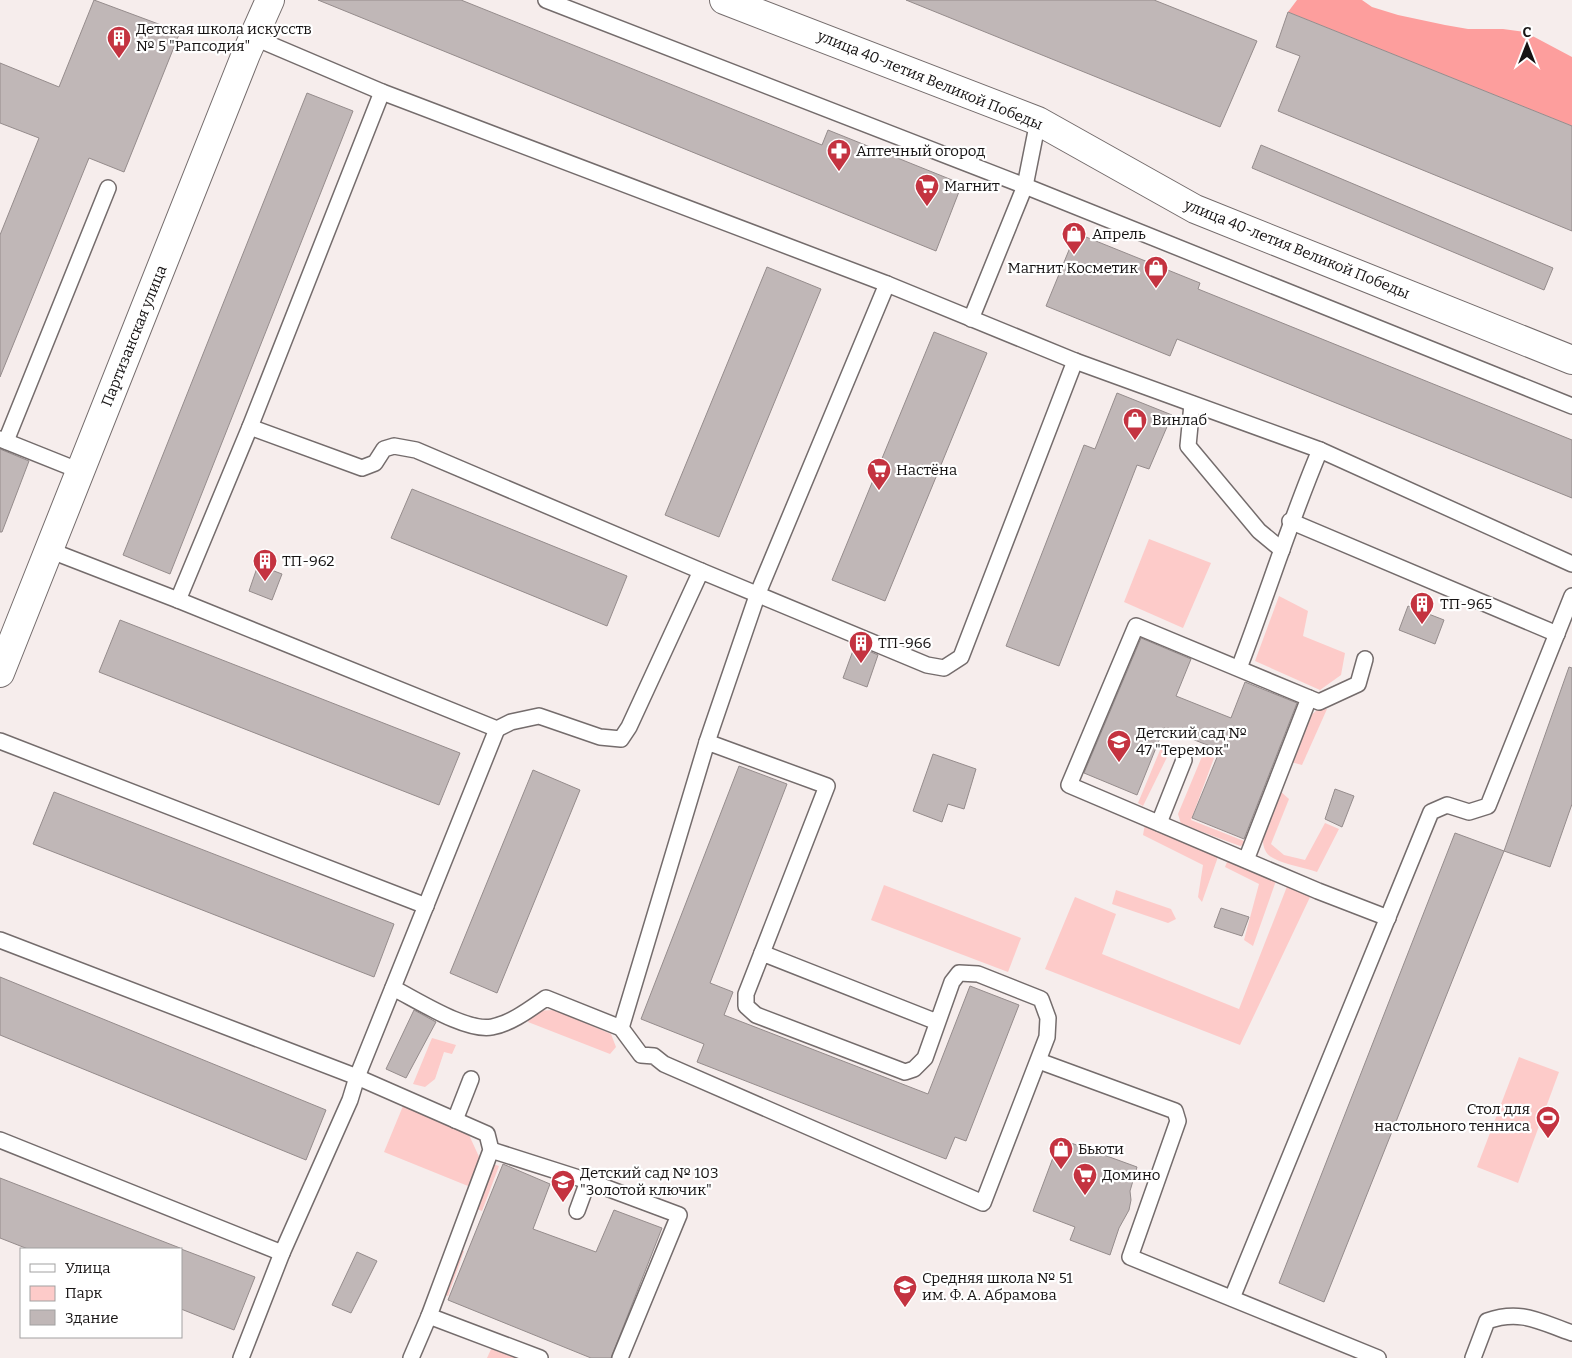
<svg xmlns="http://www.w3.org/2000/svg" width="1572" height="1358" font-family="Bitter,serif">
<rect width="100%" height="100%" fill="#f6edec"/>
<g fill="#fdcbc9">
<polygon points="1149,539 1211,563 1183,628 1124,602"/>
<polygon points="1279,596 1308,611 1303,636 1345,653 1341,675 1320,690 1255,661"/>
<polygon points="1318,709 1327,709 1302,765 1291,762 1306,720"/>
<polygon points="1163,743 1172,747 1143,806 1138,803"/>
<polygon points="1203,754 1214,758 1191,820 1244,841 1274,767 1277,768 1248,844 1240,846 1181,824 1178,814"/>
<path d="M 1280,791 L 1289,799 L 1271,844 L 1284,855 L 1305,860 L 1325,823 L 1339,829 L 1317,872 C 1303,867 1286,865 1273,858 C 1250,846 1273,807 1280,791 Z"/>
<polygon points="1145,824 1219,854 1202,902 1198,897 1203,865 1143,835"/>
<polygon points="1229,857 1277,878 1253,946 1244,940 1259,884 1225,867"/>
<polygon points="1288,884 1311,895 1240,1045 1045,969 1075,897 1116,914 1102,954 1239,1009"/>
<polygon points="884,885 1021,938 1008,972 871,920"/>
<polygon points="1116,890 1171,909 1176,919 1168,923 1112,904"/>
<polygon points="555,1010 611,1034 616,1047 610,1054 528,1022 532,1011"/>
<polygon points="432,1038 456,1045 452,1054 444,1052 435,1079 425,1087 413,1084"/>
<polygon points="1519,1057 1559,1072 1518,1183 1477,1167"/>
<polygon points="403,1106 469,1135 481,1161 468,1186 384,1152"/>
<polygon points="490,1163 499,1166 482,1211 475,1208"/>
<polygon points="458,1249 464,1251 448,1296 443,1294"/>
<polygon points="492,1347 518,1358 487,1358"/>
</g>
<polygon fill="#fd9e9d" points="1297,0 1362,0 1372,7 1398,15 1445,25 1468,29 1503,29 1525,32 1572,57 1572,126 1288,12"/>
<g fill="#c0b7b7" stroke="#958c8c">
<polygon points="94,0 180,32 124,172 89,158 0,377 0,235 39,138 0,123 0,63 59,87"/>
<polygon points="318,0 461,0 822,145 828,130 962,184 936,251"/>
<polygon points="906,0 1154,0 1257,41 1220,127"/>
<polygon points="1288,12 1572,126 1572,231 1278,111 1300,56 1276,47"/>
<polygon points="307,93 353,111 170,574 123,555"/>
<polygon points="1261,145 1553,268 1544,290 1252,168"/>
<polygon points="1076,233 1200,283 1198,289 1572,440 1572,498 1177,339 1170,356 1046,306"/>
<polygon points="767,267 821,289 719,537 665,515"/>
<polygon points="934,332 987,353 885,601 832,580"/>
<polygon points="1117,393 1172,415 1149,469 1137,465 1059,666 1006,646 1084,445 1095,449"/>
<polygon points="0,449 29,461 2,532 0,532"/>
<polygon points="412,489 627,576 607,626 391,538"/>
<polygon points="258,565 282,574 272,600 249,591"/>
<polygon points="1408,606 1444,620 1435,644 1399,630"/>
<polygon points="120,620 460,753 439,805 99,672"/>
<polygon points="1141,638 1191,659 1176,696 1231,718 1245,682 1297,703 1244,839 1192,818 1220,750 1164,728 1137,795 1084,773"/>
<polygon points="855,645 878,655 867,687 843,678"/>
<polygon points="1569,667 1572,668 1572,804 1550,867 1504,851"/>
<polygon points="933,754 976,769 964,809 948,804 942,822 913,811"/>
<polygon points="739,766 787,784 710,983 733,992 724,1015 928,1094 970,986 1019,1005 966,1141 955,1137 946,1159 697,1062 704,1044 641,1019"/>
<polygon points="533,770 580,790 497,993 450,973"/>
<polygon points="1335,789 1354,796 1342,827 1325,819"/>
<polygon points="54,792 394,924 374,977 33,844"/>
<polygon points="1455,833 1504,851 1324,1302 1279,1283"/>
<polygon points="1221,908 1249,917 1242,936 1214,927"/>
<polygon points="0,977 326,1110 306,1160 0,1035"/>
<polygon points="414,1010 436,1022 406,1078 386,1069"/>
<polygon points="1060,1139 1137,1167 1130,1191 1131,1200 1129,1210 1119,1228 1110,1255 1070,1240 1075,1227 1033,1211"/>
<polygon points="503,1164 550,1184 533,1229 596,1252 614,1210 662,1228 611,1358 591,1358 448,1300"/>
<polygon points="0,1178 180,1248 179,1249 28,1249 0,1238"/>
<polygon points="181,1249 255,1277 234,1330 181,1309"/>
<polygon points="357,1252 377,1261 351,1313 332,1305"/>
</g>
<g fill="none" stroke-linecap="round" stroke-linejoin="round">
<defs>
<g id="lane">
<polyline points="546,0 1025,186 1572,406"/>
<polyline points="255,38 382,92 887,284 1075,361 1320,450 1572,564"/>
<polyline points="971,319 1025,186 1038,121"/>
<polyline points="1192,404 1188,446 1259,531 1282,550"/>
<polyline points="250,427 362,468 375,463 384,449 394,446 416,450 701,571"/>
<polyline points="0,439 80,471"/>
<polyline points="6,441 108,188"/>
<polyline points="1290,521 1557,634"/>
<polyline points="49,550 178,600 497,729 511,722 539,716 600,737 621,739 629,727 701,571 927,665 944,668 961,657 1075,361"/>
<polyline points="178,600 250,427 382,92"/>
<path d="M 1239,668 C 1267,595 1290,521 1320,450"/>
<polyline points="1309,698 1319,702 1358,684 1365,659"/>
<polyline points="0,741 426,906"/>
<polyline points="707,742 758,593 887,284"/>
<polyline points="1159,823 1184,760"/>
<polyline points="1246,860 1309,698 1136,626 1069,785 1318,891 1388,918"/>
<polyline points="0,940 357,1077 487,1134 491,1150 429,1316 540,1358"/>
<path d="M 393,988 C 417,1000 466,1032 492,1027 C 512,1023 530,1009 546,998 L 621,1028 L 641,1055 L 654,1056 L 664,1064 L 983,1203 L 1047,1037 L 1048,1018 L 1041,999 L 978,974 L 959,973 L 952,982 L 925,1058 L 914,1069 L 905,1072 L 756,1015 L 746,1006 L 746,994 L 762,953 L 937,1022"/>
<polyline points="621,1028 707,742 827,786 762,953"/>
<polyline points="1039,1061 1175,1111 1178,1121 1130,1257 1378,1358"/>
<polyline points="455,1120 471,1079"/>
<polyline points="0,1140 282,1253 350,1100 357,1077 497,729"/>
<polyline points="491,1150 588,1181 679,1215 620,1358"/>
<polyline points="577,1211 588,1181"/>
<polyline points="1232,1298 1431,812 1447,805 1469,812 1488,806 1572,596"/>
<polyline points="241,1358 282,1253"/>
<polyline points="411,1358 429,1316"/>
<path d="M 1473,1358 L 1487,1321 C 1521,1309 1540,1322 1572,1333"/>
</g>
<polyline id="street" points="724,0 1038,121 1195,209 1572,360"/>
<polyline id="secondary" points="0,673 246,54 270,0"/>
</defs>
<use href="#lane" stroke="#746c6c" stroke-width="18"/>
<use href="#street" stroke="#746c6c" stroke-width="30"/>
<use href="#secondary" stroke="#746c6c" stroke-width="30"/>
<use href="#lane" stroke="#fff" stroke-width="15"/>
<use href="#street" stroke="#fff" stroke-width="28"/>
<use href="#secondary" stroke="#fff" stroke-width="28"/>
</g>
<defs>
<symbol id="building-pin" viewBox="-11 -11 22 30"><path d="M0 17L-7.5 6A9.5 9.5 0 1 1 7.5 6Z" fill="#c43340" stroke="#fff"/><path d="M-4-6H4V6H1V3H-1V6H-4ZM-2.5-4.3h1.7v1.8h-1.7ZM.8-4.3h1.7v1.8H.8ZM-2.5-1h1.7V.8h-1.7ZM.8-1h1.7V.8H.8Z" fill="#fff"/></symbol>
<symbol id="pharmacy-pin" viewBox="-11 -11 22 30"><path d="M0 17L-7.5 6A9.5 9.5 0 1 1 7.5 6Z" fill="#c43340" stroke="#fff"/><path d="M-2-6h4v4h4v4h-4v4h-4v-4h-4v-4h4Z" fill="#fff"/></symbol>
<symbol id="supermarket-pin" viewBox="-11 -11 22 30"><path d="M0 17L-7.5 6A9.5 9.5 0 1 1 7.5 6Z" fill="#c43340" stroke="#fff"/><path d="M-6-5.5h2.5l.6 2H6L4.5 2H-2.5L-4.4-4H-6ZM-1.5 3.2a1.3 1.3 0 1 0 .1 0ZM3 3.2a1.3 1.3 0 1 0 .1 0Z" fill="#fff"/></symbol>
<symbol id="shop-pin" viewBox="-11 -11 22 30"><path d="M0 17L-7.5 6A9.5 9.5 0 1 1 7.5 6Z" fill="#c43340" stroke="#fff"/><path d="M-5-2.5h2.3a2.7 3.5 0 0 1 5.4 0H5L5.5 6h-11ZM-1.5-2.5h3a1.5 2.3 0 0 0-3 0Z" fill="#fff"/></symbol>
<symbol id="school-pin" viewBox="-11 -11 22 30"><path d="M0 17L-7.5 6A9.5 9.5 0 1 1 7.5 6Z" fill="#c43340" stroke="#fff"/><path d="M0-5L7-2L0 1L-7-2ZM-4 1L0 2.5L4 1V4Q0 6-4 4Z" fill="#fff"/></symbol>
<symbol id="stadium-pin" viewBox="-11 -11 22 30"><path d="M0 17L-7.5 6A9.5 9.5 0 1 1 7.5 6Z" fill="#c43340" stroke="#fff"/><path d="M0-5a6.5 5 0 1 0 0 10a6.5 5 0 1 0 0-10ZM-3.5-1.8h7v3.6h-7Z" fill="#fff"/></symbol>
</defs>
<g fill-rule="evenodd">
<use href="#building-pin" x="105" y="24" width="28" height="38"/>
<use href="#pharmacy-pin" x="825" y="137" width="28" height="38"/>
<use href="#supermarket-pin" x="913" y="172" width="28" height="38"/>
<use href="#shop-pin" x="1060" y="220" width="28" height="38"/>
<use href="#shop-pin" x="1142" y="254" width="28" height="38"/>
<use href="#shop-pin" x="1121" y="406" width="28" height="38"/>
<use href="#supermarket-pin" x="865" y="456" width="28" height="38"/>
<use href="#building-pin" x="251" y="547" width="28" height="38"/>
<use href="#building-pin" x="1408" y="590" width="28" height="38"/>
<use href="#building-pin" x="847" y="629" width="28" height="38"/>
<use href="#school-pin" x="1105" y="728" width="28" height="38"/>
<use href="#stadium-pin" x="1534" y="1104" width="28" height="38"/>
<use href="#shop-pin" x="1047" y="1135" width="28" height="38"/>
<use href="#supermarket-pin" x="1071" y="1161" width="28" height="38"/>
<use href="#school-pin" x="549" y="1168" width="28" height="38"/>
<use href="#school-pin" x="891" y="1273" width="28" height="38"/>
</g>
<g text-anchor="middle" stroke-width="4.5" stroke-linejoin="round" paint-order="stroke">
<g font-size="15" fill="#161313" stroke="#fff" text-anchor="start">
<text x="136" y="34">Детская школа искусств<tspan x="136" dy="17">№ 5 "Рапсодия"</tspan></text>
<text x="856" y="156">Аптечный огород</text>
<text x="944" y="191">Магнит</text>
<text x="1092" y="239">Апрель</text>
<text x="1138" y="273" text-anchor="end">Магнит Косметик</text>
<text x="1152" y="425">Винлаб</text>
<text x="896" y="475">Настёна</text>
<text x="282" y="566">ТП-962</text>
<text x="1440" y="609">ТП-965</text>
<text x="878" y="648">ТП-966</text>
<text x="1136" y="738">Детский сад №<tspan x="1136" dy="17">47 "Теремок"</tspan></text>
<text x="1530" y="1114" text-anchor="end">Стол для<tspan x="1530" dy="17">настольного тенниса</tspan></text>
<text x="1078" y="1154">Бьюти</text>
<text x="580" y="1178">Детский сад № 103<tspan x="580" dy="17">"Золотой ключик"</tspan></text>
<text x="1102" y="1180">Домино</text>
<text x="922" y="1283">Средняя школа № 51<tspan x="922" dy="17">им. Ф. А. Абрамова</tspan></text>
</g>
<g font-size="15" fill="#161313" stroke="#fff">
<text transform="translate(930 80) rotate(22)" y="5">улица 40-летия Великой Победы</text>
<text transform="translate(1297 249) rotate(22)" y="5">улица 40-летия Великой Победы</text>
<text transform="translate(134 336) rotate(-68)" y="5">Партизанская улица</text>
</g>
</g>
<rect x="20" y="1248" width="162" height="90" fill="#ffffff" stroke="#a2a1a1"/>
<rect x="30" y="1264" width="25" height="8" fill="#ffffff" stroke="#a2a1a1"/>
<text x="65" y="1273" font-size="15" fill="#161313">Улица</text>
<rect x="30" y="1286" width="25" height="15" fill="#fdcbc9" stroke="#a2a1a1"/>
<text x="65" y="1298" font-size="15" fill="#161313">Парк</text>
<rect x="30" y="1310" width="25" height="15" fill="#c0b7b7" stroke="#a2a1a1"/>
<text x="65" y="1323" font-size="15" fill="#161313">Здание</text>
<g transform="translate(1527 45)" stroke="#ffffff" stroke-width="4" paint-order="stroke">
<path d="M0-4L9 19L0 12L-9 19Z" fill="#161313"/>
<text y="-8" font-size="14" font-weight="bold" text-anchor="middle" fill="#161313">С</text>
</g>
</svg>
